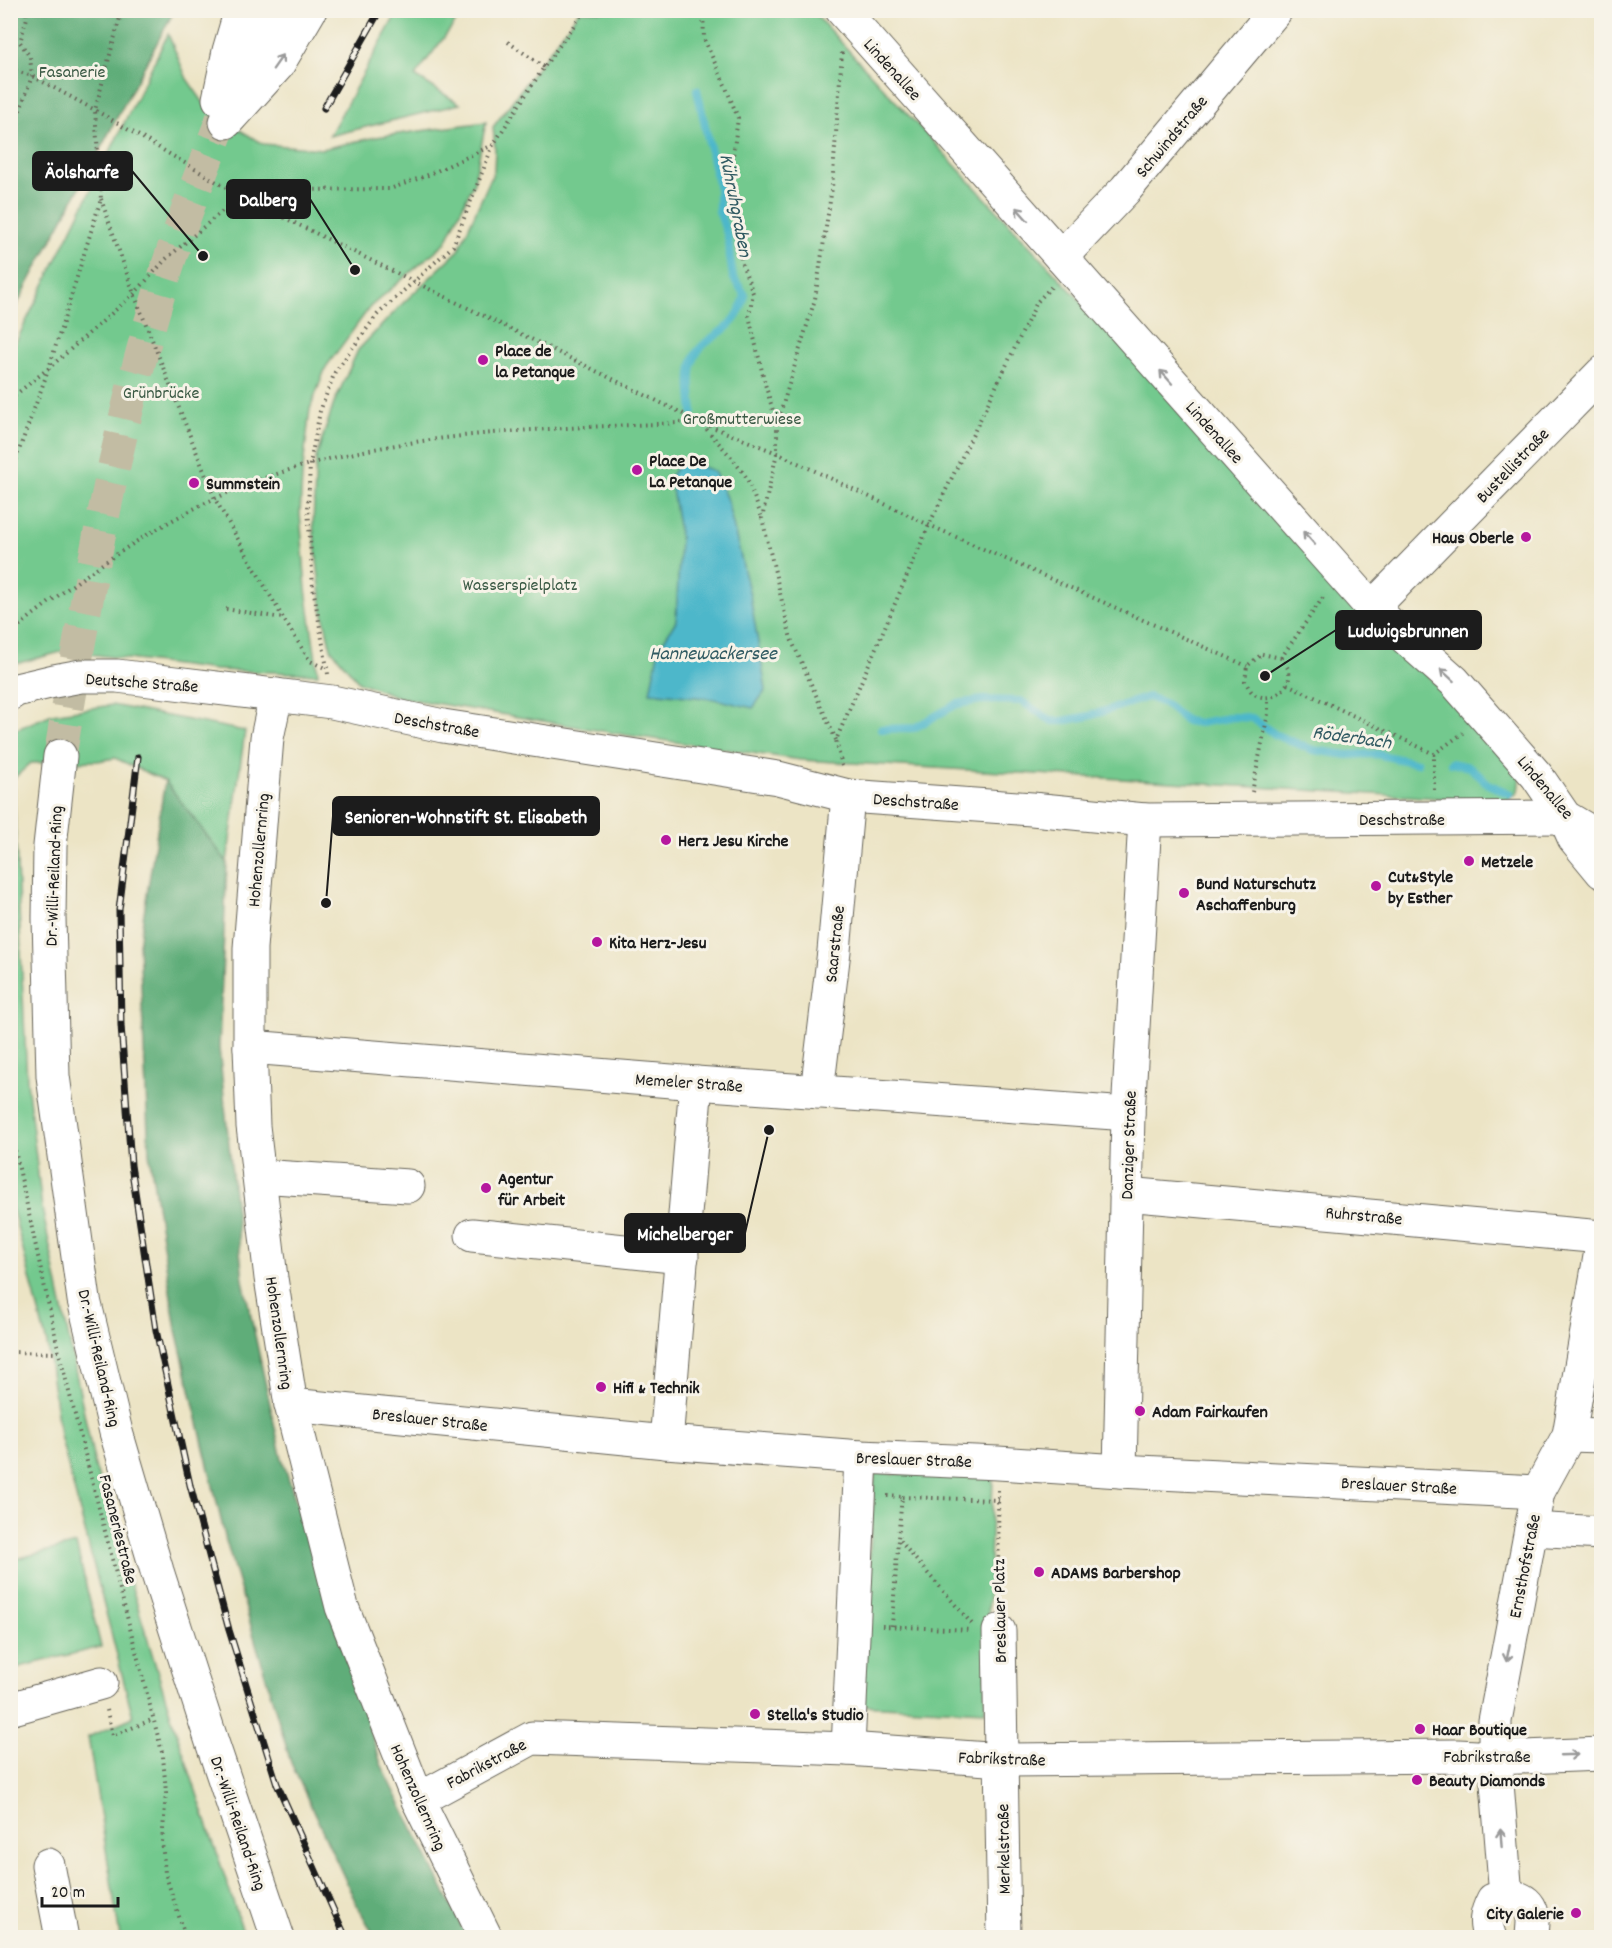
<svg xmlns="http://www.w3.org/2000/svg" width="1612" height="1948" font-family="Dekko,sans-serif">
<rect width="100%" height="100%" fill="#f7f3e8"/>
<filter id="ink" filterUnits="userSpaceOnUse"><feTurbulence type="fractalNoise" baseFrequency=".0167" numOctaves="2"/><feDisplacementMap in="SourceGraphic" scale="12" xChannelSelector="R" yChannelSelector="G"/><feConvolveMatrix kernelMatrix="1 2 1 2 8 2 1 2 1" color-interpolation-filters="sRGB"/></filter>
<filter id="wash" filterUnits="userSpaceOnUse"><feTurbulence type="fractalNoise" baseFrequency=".008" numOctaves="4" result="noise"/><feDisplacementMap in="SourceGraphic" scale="24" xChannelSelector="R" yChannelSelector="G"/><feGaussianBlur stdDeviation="1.35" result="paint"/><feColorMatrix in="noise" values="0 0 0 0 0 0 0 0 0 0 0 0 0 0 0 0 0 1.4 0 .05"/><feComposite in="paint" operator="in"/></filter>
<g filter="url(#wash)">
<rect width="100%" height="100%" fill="#ece4c5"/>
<g fill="#73c98e" stroke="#487255" stroke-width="1.5">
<polygon points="398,11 464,11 415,76 460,104 329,136"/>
<polygon points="579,11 812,11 1520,775 1518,792 1507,802 801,760 626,735 398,697 359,682 331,649 323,614 313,524 316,458 334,403 358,350 403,303 458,251 494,171 495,149 493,127"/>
<polygon points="168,34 187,79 210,112 263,144 322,149 376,137 486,122 474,182 446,242 370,307 326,367 310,409 302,476 300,514 306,589 318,674 215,670 65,651 11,665 10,354"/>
<polygon points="112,705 245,731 227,862 165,781 115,758 98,761 31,763 13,779 27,1081 42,1208 95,1466 171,1716 245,1937 120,1937 88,1737 133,1717 60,1435 47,1344 11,1203 10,732 52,714"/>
<polygon points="875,1473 993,1477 985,1711 860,1705"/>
<polygon points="76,1544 101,1647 11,1669 11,1560"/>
</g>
<g fill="#5ead79" stroke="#3d644a" stroke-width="1.5">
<polygon points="11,10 174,11 11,316 10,11"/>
<polygon points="165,781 227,862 219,1048 243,1280 281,1455 381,1764 467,1937 375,1937 358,1907 291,1763 226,1541 176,1330 149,1153 139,944"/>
</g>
<polygon fill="#4db7ca" stroke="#346a73" stroke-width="1.5" points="682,460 714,471 727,500 750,595 766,690 753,708 714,699 650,692 659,648 676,621 680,538 670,477"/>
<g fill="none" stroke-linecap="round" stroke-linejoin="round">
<g stroke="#4db7ca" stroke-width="8">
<path d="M 693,412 C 691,396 688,371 695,356 C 702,341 720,335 730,324 C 739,316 742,306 745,295 L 733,277 L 730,257 L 728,237 L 719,211 L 719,188 L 697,90"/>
<polyline points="881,729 914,728 957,704 983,700 1021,701 1052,721 1062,721 1089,716 1148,697 1164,703 1186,721 1199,723 1234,717 1252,718 1276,735 1313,750 1347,755 1376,754 1417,763"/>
<polyline points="1451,763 1470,767 1488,784 1510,794"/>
</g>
</g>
</g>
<g filter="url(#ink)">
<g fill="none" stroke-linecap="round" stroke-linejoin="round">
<path stroke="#c2bca3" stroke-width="33" stroke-dasharray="33 16" stroke-linecap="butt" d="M 60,756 C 87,592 116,427 167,268 C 183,218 203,169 222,119"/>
<defs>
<g id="minor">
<polyline points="842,10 1372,608 1454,681 1537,776 1565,817 1602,839"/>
<polyline points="1061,257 1125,190 1276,10"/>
<polyline points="1372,608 1602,373"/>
<polyline points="10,694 16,690 54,681 81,676 117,676 332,702 443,726 778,778 848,796 1032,809 1145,820 1565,817"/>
<polyline points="276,695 267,738 250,948 250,1047 253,1126 271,1278 291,1405 342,1607 418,1800 486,1938"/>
<polyline points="1567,822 1574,838 1602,872"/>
<polyline points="250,1047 696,1083 1128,1114"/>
<polyline points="817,1092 834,951 848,796"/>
<polyline points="259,1176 408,1186"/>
<polyline points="1126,1194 1602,1237"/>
<polyline points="472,1235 682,1257"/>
<polyline points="291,1405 666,1442 861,1457 998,1463 1120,1471 1538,1492"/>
<polyline points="1569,1435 1602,1436"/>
<polyline points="666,1442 696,1083"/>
<polyline points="1120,1471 1128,1114 1145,820"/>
<polyline points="1531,1529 1602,1533"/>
<polyline points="999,1631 1004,1938"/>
<polyline points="10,1709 101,1683"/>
<polyline points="848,1749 861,1457"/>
<polyline points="418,1800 532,1738 848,1749 1002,1760 1458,1756 1495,1758 1602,1754"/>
<polyline points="48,1865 62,1938"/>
<polyline points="1506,1896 1495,1758 1495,1721 1538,1492 1569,1435 1602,1245"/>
<path d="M 1490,1938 C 1484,1923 1486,1914 1493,1900 C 1512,1893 1533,1897 1533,1922 C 1533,1927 1532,1932 1532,1938"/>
</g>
<g id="highway">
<polyline points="233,96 277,10"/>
<polyline points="219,99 229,51 241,10"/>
<polyline points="226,122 277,66 310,10"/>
<polyline points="60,756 50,846 49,918 53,1076 84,1300 116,1432 157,1571 212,1742 278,1938"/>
</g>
</defs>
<use href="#minor" stroke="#656257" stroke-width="35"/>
<use href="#highway" stroke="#656257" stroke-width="35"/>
<g stroke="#656257" stroke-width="4" stroke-dasharray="1.5 4.5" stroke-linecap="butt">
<polyline points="703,10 704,39 725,85 738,118 727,201 738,224 741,261 753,293 749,316 765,384 777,424"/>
<polyline points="508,42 544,67"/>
<polyline points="10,69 32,76 95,110 244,198 700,422 777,453 929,525 1247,666"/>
<polyline points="10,139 32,76 30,57 20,42 27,18 26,10"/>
<polyline points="244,198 283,190 390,189 428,175 493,145"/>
<polyline points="101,199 134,294 215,499 283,618 310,661 327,669"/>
<polyline points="10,399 49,368 134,294 166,259 240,196"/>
<polyline points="10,483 18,453 49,368 101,199 95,110 122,10"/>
<polyline points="226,609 282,618"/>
<path d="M 10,633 C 88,571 171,511 265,478 C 404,429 554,429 700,422 L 732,458 L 747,478 L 762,518"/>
<path d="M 1262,654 L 1281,658 C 1283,662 1288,667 1289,671 C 1292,690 1269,705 1253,693 C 1250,691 1247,684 1245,681 L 1247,666 Z"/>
<polyline points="1281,658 1324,596"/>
<polyline points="328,674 313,587 308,508 310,464 320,411 335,372 377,315 453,246 493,145 544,67 585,10"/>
<polyline points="1287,684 1434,754 1463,733"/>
<polyline points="836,740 791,639 762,518 777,453 777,424 815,299 832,188 842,52"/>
<polyline points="842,766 836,740 929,525 1037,302 1051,287"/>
<polyline points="1434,790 1434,754"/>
<polyline points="1252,792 1268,714 1268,698"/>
<polyline points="10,1127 59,1353 163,1756 166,1793 162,1842 165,1873 186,1938"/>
<polyline points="10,1352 59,1353"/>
<polyline points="998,1490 999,1603"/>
<polyline points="887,1496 902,1497 898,1539 972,1624"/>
<polyline points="902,1497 999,1500"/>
<polyline points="882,1626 971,1630"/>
<polyline points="892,1626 898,1540"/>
<polyline points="107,1710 112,1736 154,1719"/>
</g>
<use href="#minor" stroke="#fff" stroke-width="33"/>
<use href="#highway" stroke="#fff" stroke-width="33"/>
<defs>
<g id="rail">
<polyline points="324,108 380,10"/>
<polyline points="138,757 119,910 121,1025 131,1165 156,1330 190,1485 229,1630 277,1784 346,1938"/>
</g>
</defs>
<use href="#rail" stroke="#1c1c1c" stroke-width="7"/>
<use href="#rail" stroke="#f7f3e8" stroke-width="4.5" stroke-dasharray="14" stroke-linecap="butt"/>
</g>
<defs><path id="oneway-shaft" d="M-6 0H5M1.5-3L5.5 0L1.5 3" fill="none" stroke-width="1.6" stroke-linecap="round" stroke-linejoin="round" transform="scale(1.5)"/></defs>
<g stroke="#999">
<use href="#oneway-shaft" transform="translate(278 62) rotate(-55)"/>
<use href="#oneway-shaft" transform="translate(1022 214) rotate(-132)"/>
<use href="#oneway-shaft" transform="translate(1166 377) rotate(-132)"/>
<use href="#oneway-shaft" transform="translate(1309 538) rotate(-132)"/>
<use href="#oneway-shaft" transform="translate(1447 675) rotate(-138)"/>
<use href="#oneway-shaft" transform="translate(1508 1653) rotate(101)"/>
<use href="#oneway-shaft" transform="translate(1569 1755) rotate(-2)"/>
<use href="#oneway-shaft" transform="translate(1501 1838) rotate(-94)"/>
</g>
</g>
<g fill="#b5179e" stroke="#f7f3e8" stroke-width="2">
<circle cx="483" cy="360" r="6"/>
<circle cx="637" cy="470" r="6"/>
<circle cx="194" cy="483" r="6"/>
<circle cx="1526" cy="537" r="6"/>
<circle cx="666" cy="840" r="6"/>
<circle cx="1469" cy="861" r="6"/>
<circle cx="1376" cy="886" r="6"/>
<circle cx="1184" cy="893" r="6"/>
<circle cx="597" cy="942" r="6"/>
<circle cx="486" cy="1188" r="6"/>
<circle cx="601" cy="1387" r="6"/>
<circle cx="1140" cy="1411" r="6"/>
<circle cx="1039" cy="1572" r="6"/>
<circle cx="755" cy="1714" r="6"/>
<circle cx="1420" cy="1729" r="6"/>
<circle cx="1417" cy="1780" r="6"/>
<circle cx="1576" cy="1913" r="6"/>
</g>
<g text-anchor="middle" stroke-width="6" stroke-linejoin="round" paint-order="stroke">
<g font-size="18" fill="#1c1c1c" stroke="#f7f3e8">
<text transform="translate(893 69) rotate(48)" y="6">Lindenallee</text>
<text transform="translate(1171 136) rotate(-50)" y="6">Schwindstraße</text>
<text transform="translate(1215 432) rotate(48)" y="6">Lindenallee</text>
<text transform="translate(1512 465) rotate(-46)" y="6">Bustellistraße</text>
<text transform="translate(142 682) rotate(4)" y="6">Deutsche Straße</text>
<text transform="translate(437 724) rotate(10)" y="6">Deschstraße</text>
<text transform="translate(1546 787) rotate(50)" y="6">Lindenallee</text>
<text transform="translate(916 801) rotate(4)" y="6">Deschstraße</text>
<text x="1402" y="825">Deschstraße</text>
<text transform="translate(258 850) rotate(-85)" y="6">Hohenzollernring</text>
<text transform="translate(53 876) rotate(-88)" y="6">Dr.-Willi-Reiland-Ring</text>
<text transform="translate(834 944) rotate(-84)" y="6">Saarstraße</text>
<text transform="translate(689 1082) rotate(4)" y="6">Memeler Straße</text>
<text transform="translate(1128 1145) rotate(-88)" y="6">Danziger Straße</text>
<text transform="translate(1364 1215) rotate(5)" y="6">Ruhrstraße</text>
<text transform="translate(280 1333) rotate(82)" y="6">Hohenzollernring</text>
<text transform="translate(100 1358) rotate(77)" y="6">Dr.-Willi-Reiland-Ring</text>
<text transform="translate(430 1419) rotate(6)" y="6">Breslauer Straße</text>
<text transform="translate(914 1459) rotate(2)" y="6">Breslauer Straße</text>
<text transform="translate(1399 1485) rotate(3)" y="6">Breslauer Straße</text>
<text transform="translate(119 1529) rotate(76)" y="6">Fasaneriestraße</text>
<text transform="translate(1524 1566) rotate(-79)" y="6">Ernsthofstraße</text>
<text transform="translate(999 1611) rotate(-91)" y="6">Breslauer Platz</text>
<text x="1487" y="1762">Fabrikstraße</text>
<text transform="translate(1002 1758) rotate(2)" y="6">Fabrikstraße</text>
<text transform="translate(486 1763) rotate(-28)" y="6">Fabrikstraße</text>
<text transform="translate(419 1797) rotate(66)" y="6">Hohenzollernring</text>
<text transform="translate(239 1823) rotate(71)" y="6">Dr.-Willi-Reiland-Ring</text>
<text transform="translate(1003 1849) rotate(-91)" y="6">Merkelstraße</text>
</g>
<g font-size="18" fill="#3a5944" stroke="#f7f3e8">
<text x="72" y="77">Fasanerie</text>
<text x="161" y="398">Grünbrücke</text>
<text x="742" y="424">Großmutterwiese</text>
<text x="520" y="590">Wasserspielplatz</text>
</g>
<g font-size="18" font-weight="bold" fill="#1c1c1c" stroke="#f7f3e8" text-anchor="start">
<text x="495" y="356">Place de<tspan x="495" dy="21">la Petanque</tspan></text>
<text x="649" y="466">Place De<tspan x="649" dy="21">La Petanque</tspan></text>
<text x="206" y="489">Summstein</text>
<text x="1514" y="543" text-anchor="end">Haus Oberle</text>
<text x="678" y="846">Herz Jesu Kirche</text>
<text x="1481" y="867">Metzele</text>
<text x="1388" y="882">Cut&amp;Style<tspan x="1388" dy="21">by Esther</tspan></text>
<text x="1196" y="889">Bund Naturschutz<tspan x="1196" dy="21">Aschaffenburg</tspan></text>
<text x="609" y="948">Kita Herz-Jesu</text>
<text x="498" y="1184">Agentur<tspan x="498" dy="21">für Arbeit</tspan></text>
<text x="613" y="1393">Hifi &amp; Technik</text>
<text x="1152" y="1417">Adam Fairkaufen</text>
<text x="1051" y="1578">ADAMS Barbershop</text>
<text x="767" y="1720">Stella's Studio</text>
<text x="1432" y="1735">Haar Boutique</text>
<text x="1429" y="1786">Beauty Diamonds</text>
<text x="1564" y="1919" text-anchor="end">City Galerie</text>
</g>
<g font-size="20" font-style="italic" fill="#305a62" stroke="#f7f3e8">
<text transform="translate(737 205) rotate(79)" y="7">Kühruhgraben</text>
<text x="713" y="659">Hannewackersee</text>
<text transform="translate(1352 736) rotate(8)" y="7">Röderbach</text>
</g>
</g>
<path fill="none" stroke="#1c1c1c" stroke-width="2" d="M203 256L132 171M355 270L310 199M1265 676L1336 630M326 903L333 816M769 1130L745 1233"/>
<g fill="#1c1c1c" stroke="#f7f3e8" stroke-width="2">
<circle cx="203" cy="256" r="6"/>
<circle cx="355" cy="270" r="6"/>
<circle cx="1265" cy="676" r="6"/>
<circle cx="326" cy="903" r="6"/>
<circle cx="769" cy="1130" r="6"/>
</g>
<g fill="#1c1c1c" stroke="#1c1c1c" stroke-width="2">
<rect x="33" y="152" width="99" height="38" rx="6"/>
<rect x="227" y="180" width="83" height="38" rx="6"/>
<rect x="1336" y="611" width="145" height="38" rx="6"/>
<rect x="333" y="797" width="266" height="38" rx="6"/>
<rect x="625" y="1214" width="120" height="38" rx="6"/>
</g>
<g font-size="20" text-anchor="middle" font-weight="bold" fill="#fff">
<text x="82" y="178">Äolsharfe</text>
<text x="268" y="206">Dalberg</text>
<text x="1408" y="637">Ludwigsbrunnen</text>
<text x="466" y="823">Senioren-Wohnstift St. Elisabeth</text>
<text x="685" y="1240">Michelberger</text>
</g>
<rect width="1612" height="1948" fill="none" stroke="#f7f3e8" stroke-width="36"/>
<path d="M42 1897v9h76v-9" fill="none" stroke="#1c1c1c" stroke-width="3"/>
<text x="51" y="1897" font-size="18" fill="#1c1c1c" stroke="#f7f3e8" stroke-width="4.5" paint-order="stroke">20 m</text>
</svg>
